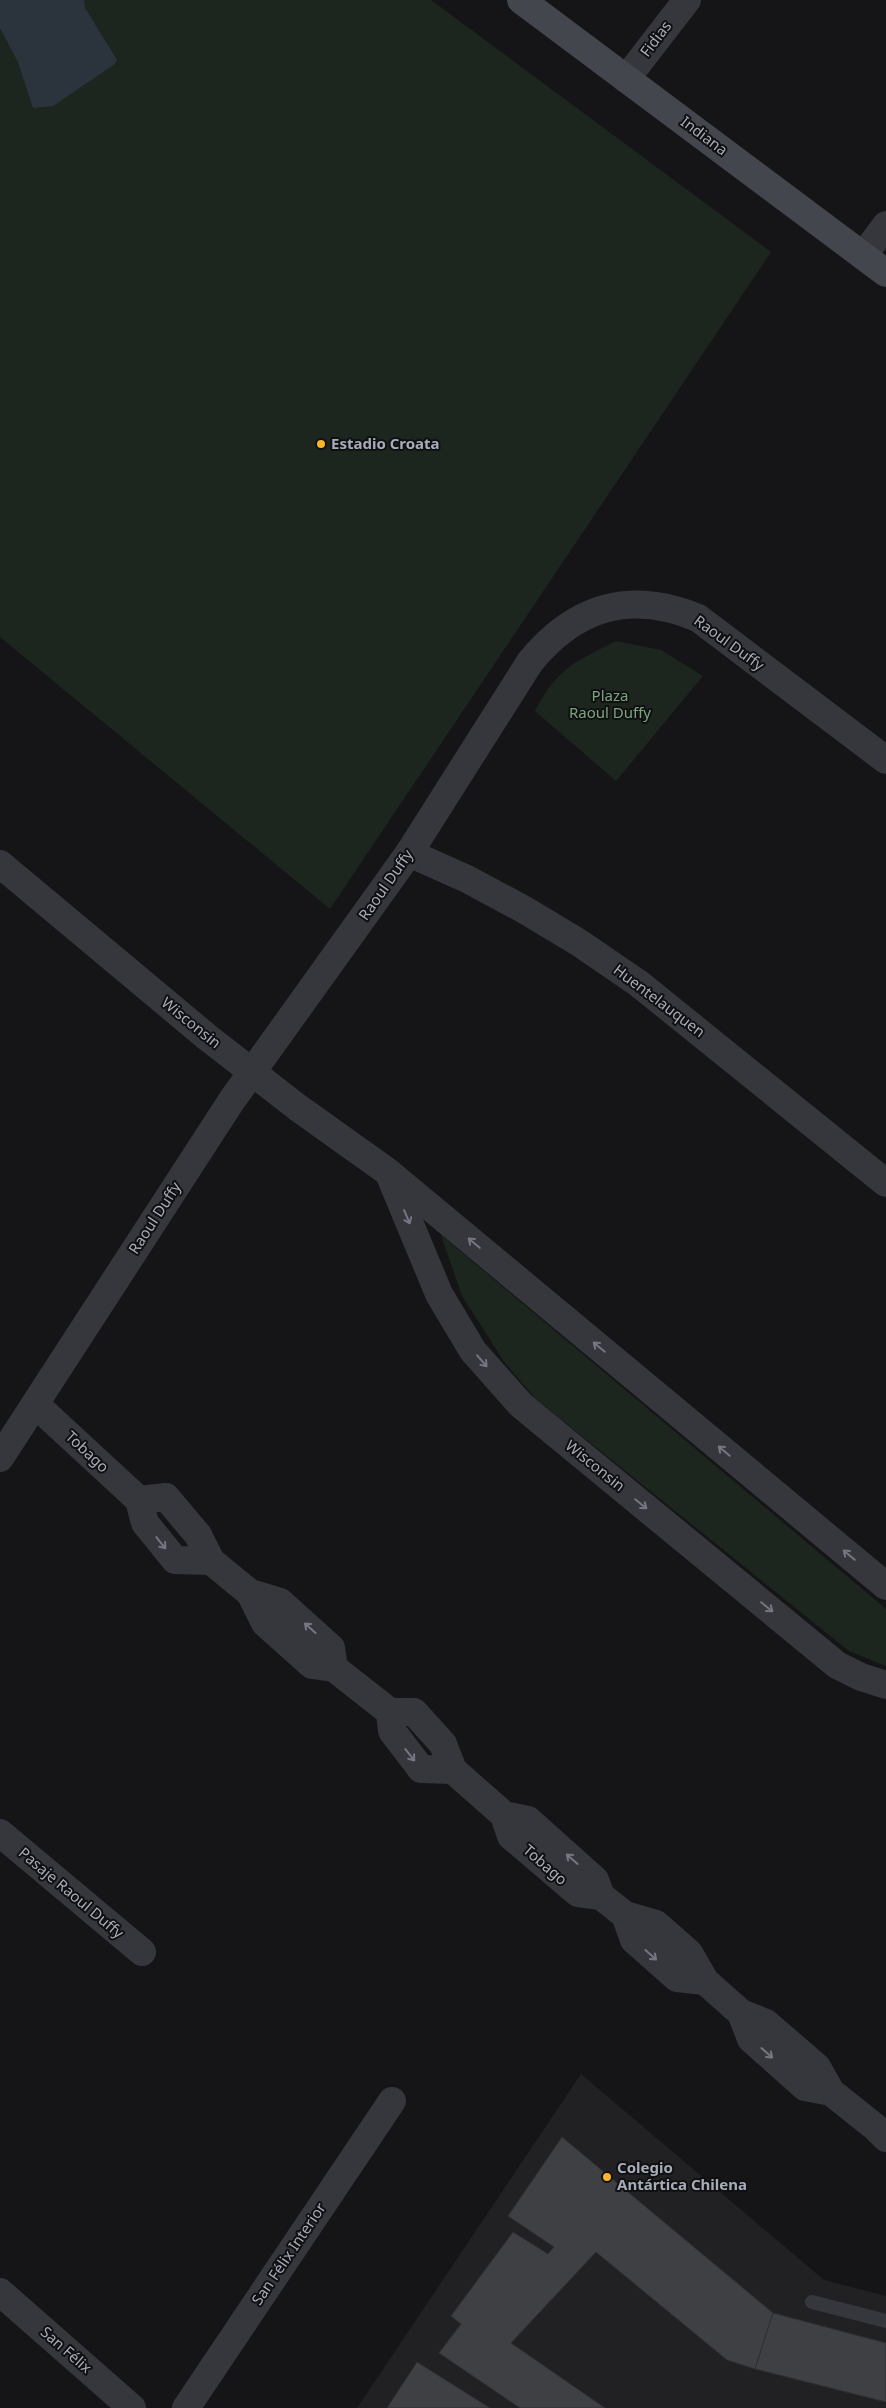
<svg xmlns="http://www.w3.org/2000/svg" width="886" height="2408" font-family="'Noto Sans',sans-serif">
<rect width="100%" height="100%" fill="#151517"/>
<polygon fill="#212124" points="581,2074 824,2280 886,2296 886,2408 357,2408"/>
<g fill="#1d261e">
<polygon points="0,0 431,0 771,252 330,909 0,637"/>
<path d="M 616,641 L 661,650 L 703,676 L 616,781 L 535,711 C 557,668 575,662 616,641 Z"/>
<polygon points="441,1235 886,1609 886,1666 849,1651 536,1399 505,1363 462,1296"/>
</g>
<polygon fill="#2b343c" points="0,0 84,0 85,8 117,60 115,64 53,106 33,108 18,62 0,28"/>
<g fill="#3f4044" stroke="#2f2f34">
<polygon points="562,2137 773,2313 755,2369 727,2360 596,2252 511,2343 605,2408 520,2408 439,2353 461,2324 451,2316 513,2232 548,2254 554,2247 508,2216"/>
<polygon points="773,2313 886,2343 886,2402 755,2369"/>
<polygon points="417,2362 490,2408 387,2408"/>
</g>
<g fill="none" stroke-linecap="round" stroke-linejoin="round">
<polyline stroke="#36373d" stroke-width="14" points="812,2302 886,2321"/>
<g stroke="#36373d" stroke-width="28">
<polyline points="626,79 687,0"/>
<polyline points="863,256 886,225"/>
<polyline points="409,853 467,879 523,909 578,942 638,983 886,1183"/>
<polyline points="0,864 207,1037 297,1107 388,1172 886,1586"/>
<polyline points="390,1176 439,1294 473,1351 521,1405 837,1665 861,1677 886,1685"/>
<polyline points="35,1404 139,1500 145,1523 175,1560 211,1561"/>
<path d="M 0,1458 L 232,1100 L 409,853 L 530,662 C 576,606 630,590 698,618 L 886,760"/>
<polyline points="139,1500 166,1497 198,1535 211,1561 250,1593 280,1602 331,1648 334,1668"/>
<polyline points="250,1593 265,1623 312,1665 334,1668 390,1712 414,1712 443,1744 453,1770 504,1815 528,1820 595,1880 601,1896 625,1915 656,1924 689,1953 705,1981 741,2013 766,2023 817,2067 831,2092 875,2127 886,2138"/>
<polyline points="390,1712 392,1731 421,1769 453,1770"/>
<polyline points="504,1815 511,1836 578,1893 601,1896"/>
<polyline points="0,1833 142,1952"/>
<polyline points="625,1915 634,1940 677,1978 705,1981"/>
<polyline points="741,2013 751,2039 805,2087 831,2092"/>
<polyline points="0,2292 132,2408"/>
<polyline points="186,2408 392,2101"/>
</g>
<polyline stroke="#44464d" stroke-width="28" points="521,0 886,273"/>
</g>
<defs><path id="oneway-shaft" d="M-6 0H5M1.5-3L5.5 0L1.5 3" fill="none" stroke-width="1.6" stroke-linecap="round" stroke-linejoin="round" transform="scale(1.25)"/></defs>
<g stroke="#747781">
<use href="#oneway-shaft" transform="translate(407 1217) rotate(67)"/>
<use href="#oneway-shaft" transform="translate(474 1243) rotate(-140)"/>
<use href="#oneway-shaft" transform="translate(599 1347) rotate(-140)"/>
<use href="#oneway-shaft" transform="translate(482 1361) rotate(49)"/>
<use href="#oneway-shaft" transform="translate(724 1451) rotate(-140)"/>
<use href="#oneway-shaft" transform="translate(641 1504) rotate(39)"/>
<use href="#oneway-shaft" transform="translate(161 1543) rotate(51)"/>
<use href="#oneway-shaft" transform="translate(849 1555) rotate(-140)"/>
<use href="#oneway-shaft" transform="translate(767 1607) rotate(39)"/>
<use href="#oneway-shaft" transform="translate(310 1628) rotate(-138)"/>
<use href="#oneway-shaft" transform="translate(410 1755) rotate(52)"/>
<use href="#oneway-shaft" transform="translate(572 1859) rotate(-139)"/>
<use href="#oneway-shaft" transform="translate(651 1955) rotate(42)"/>
<use href="#oneway-shaft" transform="translate(767 2053) rotate(41)"/>
</g>
<g fill="#fdb528" stroke="#101012" stroke-width="2">
<circle cx="321" cy="444" r="5"/>
<circle cx="607" cy="2177" r="5"/>
</g>
<g text-anchor="middle" stroke-width="4" stroke-linejoin="round" paint-order="stroke">
<g font-size="15" fill="#a6acb8" stroke="#101012">
<text transform="translate(656 39) rotate(-53)" y="5">Fidias</text>
<text transform="translate(704 136) rotate(37)" y="5">Indiana</text>
<text transform="translate(729 643) rotate(36)" y="5">Raoul Duffy</text>
<text transform="translate(386 885) rotate(-55)" y="5">Raoul Duffy</text>
<text transform="translate(659 1001) rotate(37)" y="5">Huentelauquen</text>
<text transform="translate(191 1023) rotate(39)" y="5">Wisconsin</text>
<text transform="translate(155 1218) rotate(-57)" y="5">Raoul Duffy</text>
<text transform="translate(87 1452) rotate(43)" y="5">Tobago</text>
<text transform="translate(595 1466) rotate(39)" y="5">Wisconsin</text>
<text transform="translate(545 1865) rotate(41)" y="5">Tobago</text>
<text transform="translate(71 1893) rotate(40)" y="5">Pasaje Raoul Duffy</text>
<text transform="translate(289 2254) rotate(-56)" y="5">San Félix Interior</text>
<text transform="translate(66 2350) rotate(41)" y="5">San Félix</text>
</g>
<g font-size="15" font-weight="bold" fill="#a6acb8" stroke="#101012" text-anchor="start">
<text x="331" y="449">Estadio Croata</text>
<text x="617" y="2173">Colegio<tspan x="617" dy="17">Antártica Chilena</tspan></text>
</g>
<g font-size="15" fill="#7ca57f" stroke="#101012">
<text x="610" y="701">Plaza<tspan x="610" dy="17">Raoul Duffy</tspan></text>
</g>
</g>
</svg>
